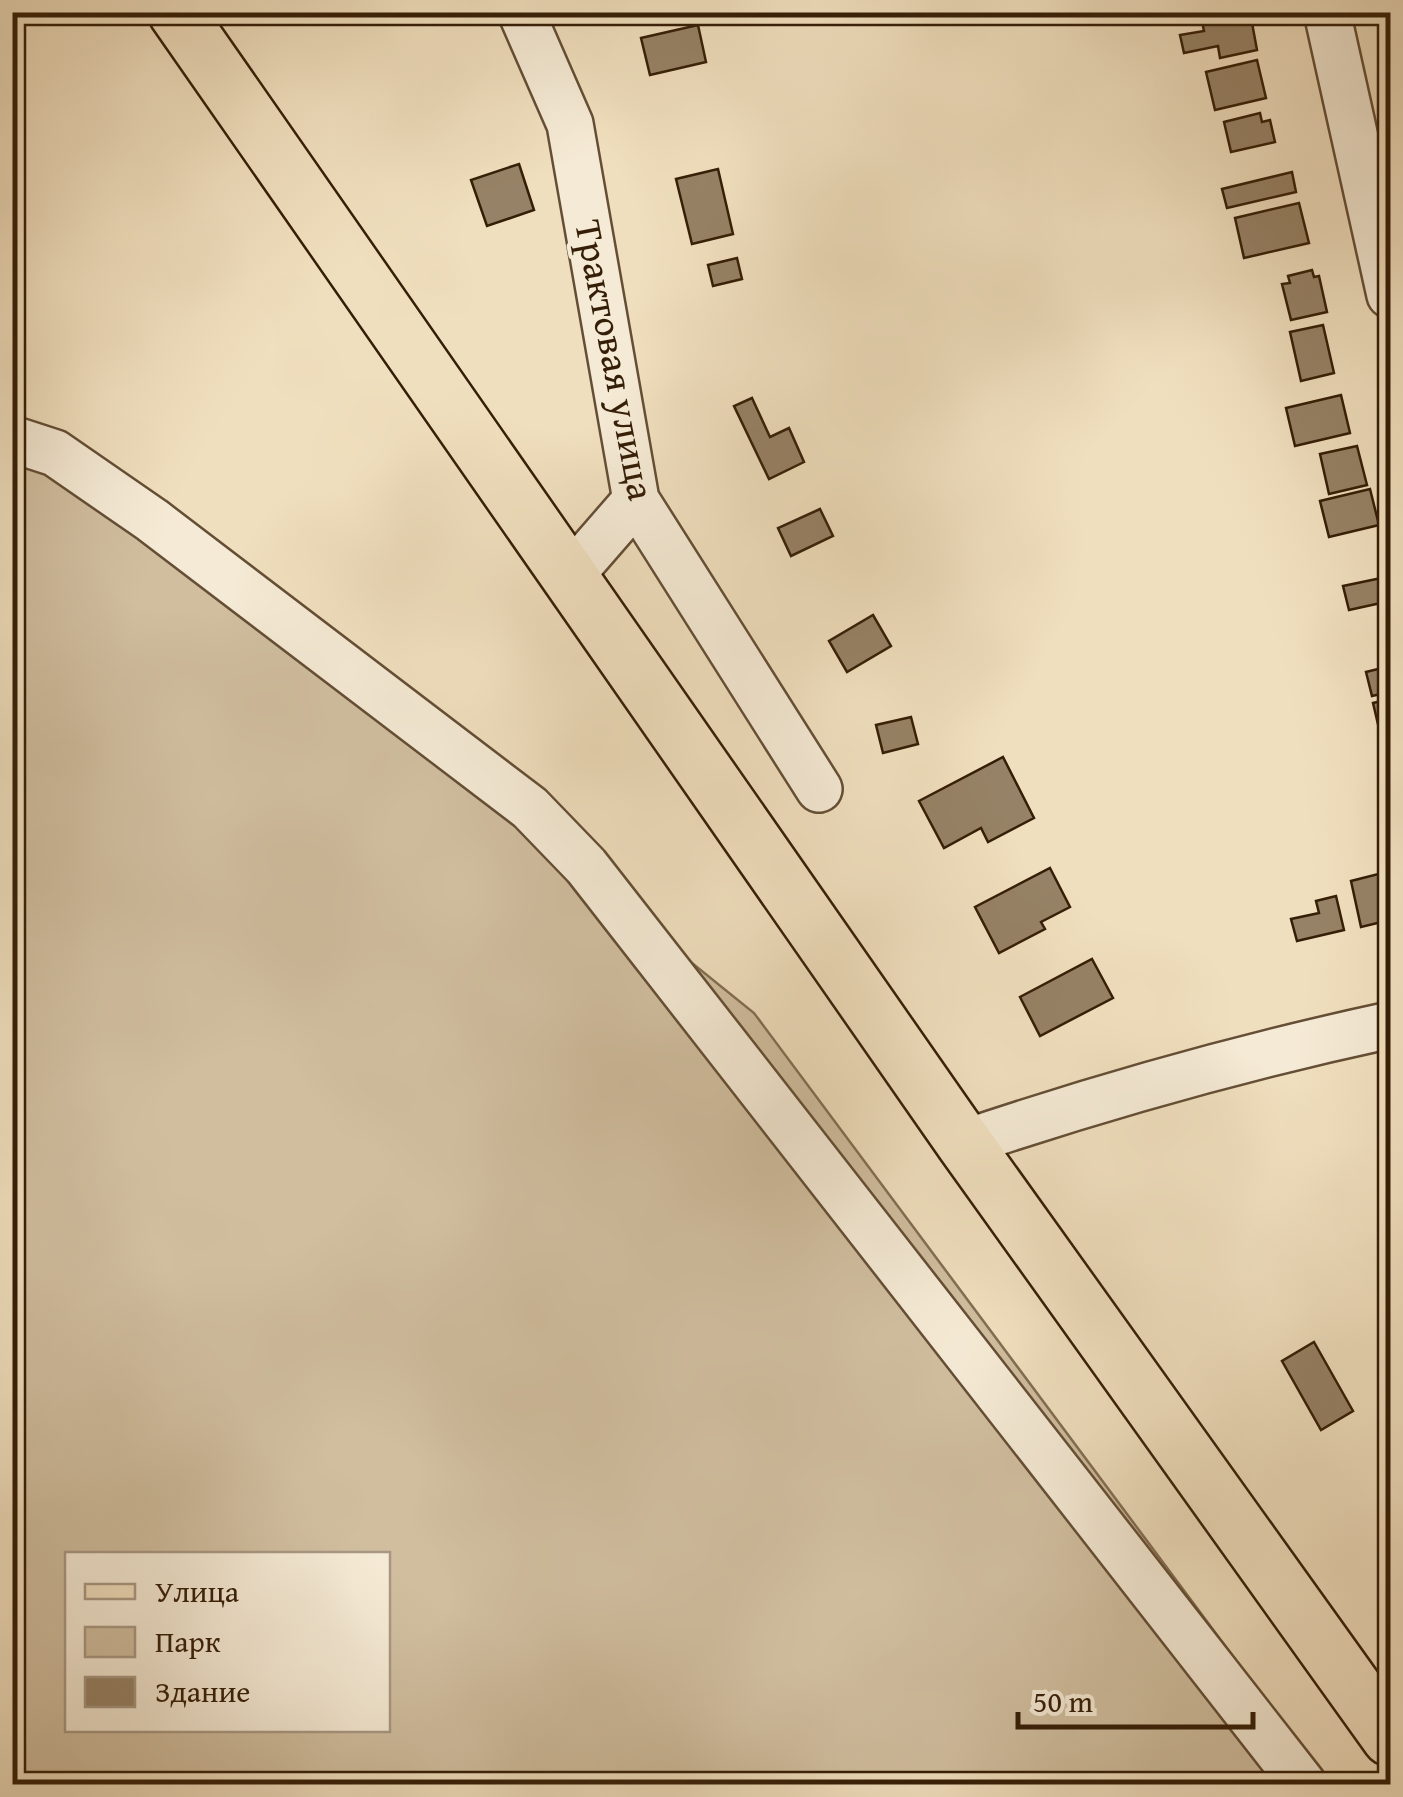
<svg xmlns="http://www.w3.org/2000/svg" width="1403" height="1797" font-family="'Gentium Book Plus',serif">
<rect width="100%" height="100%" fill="#f0dfbe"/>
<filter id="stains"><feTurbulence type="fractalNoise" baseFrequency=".002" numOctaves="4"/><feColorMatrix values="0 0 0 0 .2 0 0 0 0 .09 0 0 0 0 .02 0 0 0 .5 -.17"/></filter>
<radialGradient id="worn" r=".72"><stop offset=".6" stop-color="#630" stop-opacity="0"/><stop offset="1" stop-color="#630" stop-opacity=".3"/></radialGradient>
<path fill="#d0be9f" stroke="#826e53" stroke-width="2.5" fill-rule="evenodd" d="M 12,414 L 754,1013 L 1328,1784 L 13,1784 ZM 68,1554 L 388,1554 L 388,1730 L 68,1730 Z"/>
<g fill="#968266" stroke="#351e07" stroke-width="2.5">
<polygon points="1200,12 1250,12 1257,50 1220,58 1218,46 1184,53 1180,35 1204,31"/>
<polygon points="698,25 706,62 650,75 641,38"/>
<polygon points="1257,60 1266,98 1215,110 1206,72"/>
<polygon points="1260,113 1262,122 1270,120 1275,142 1231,152 1224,122"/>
<polygon points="519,164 534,210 487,226 471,180"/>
<polygon points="718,169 733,234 692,244 676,179"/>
<polygon points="1292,172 1296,192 1227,208 1222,189"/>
<polygon points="1299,203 1309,243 1244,258 1235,218"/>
<polygon points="737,258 742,279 713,286 708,265"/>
<polygon points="1312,270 1314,277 1319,276 1327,312 1291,320 1282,284 1290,283 1288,276"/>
<polygon points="1323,325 1334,373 1301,381 1290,332"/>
<polygon points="1341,395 1350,433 1295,446 1286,408"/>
<polygon points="752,398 770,437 789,428 804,462 769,479 734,406"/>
<polygon points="1357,446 1367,485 1329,494 1320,454"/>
<polygon points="1370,489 1379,525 1329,537 1320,501"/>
<polygon points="820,509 833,536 791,556 778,528"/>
<polygon points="1386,577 1390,601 1349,610 1343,586"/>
<polygon points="873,615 891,646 847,672 829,641"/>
<polygon points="1390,666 1390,692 1372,696 1366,672"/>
<polygon points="1390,699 1390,753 1385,754 1373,703"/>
<polygon points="911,717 918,744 883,753 876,725"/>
<polygon points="1003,757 1034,818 988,842 981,828 944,848 919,801"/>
<polygon points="1050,868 1070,907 1041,922 1045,929 999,953 975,907"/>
<polygon points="1390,871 1390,920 1361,927 1351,881"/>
<polygon points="1336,896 1344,930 1297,941 1291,919 1319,913 1316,901"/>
<polygon points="1092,959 1113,998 1040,1036 1020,997"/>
<polygon points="1314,1342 1353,1411 1321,1430 1282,1361"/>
</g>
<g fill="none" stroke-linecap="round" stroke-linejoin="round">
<defs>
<g id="minor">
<polyline points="521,12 570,124 636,500 819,789"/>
<polyline points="1327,12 1390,295"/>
<polyline points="12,439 55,453 152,520 530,808 586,866 1303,1784"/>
<polyline points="569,577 636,500"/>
<path d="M 964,1143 C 1104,1096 1246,1056 1390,1025"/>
</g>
<polyline id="major" points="176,12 964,1143 1390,1738"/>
</defs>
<use href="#minor" stroke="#644e35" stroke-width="50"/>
<use href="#major" stroke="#351e07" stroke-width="60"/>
<use href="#minor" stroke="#f5ead5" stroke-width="45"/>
<use href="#major" stroke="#f0dfbe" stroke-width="55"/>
</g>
<g text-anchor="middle" stroke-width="8" stroke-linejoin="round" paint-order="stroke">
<g font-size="38" fill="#351e07" stroke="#f5ead5">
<text transform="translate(615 360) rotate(79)" y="13">Трактовая улица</text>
</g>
</g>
<rect width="1403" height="1797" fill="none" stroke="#f0dfbe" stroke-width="50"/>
<rect x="15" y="15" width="1373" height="1767" fill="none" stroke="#351e07" stroke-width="5"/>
<rect x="25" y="25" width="1353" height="1747" fill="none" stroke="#351e07" stroke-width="2.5"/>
<rect x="65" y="1552" width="325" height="180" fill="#f5ead5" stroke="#a89883" stroke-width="2.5"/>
<rect x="85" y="1584" width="50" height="15" fill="#f0dfbe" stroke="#a89883" stroke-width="2.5"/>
<text x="155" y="1602" font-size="30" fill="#351e07">Улица</text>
<rect x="85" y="1627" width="50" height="30" fill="#d0be9f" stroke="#a89883" stroke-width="2.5"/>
<text x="155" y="1652" font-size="30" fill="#351e07">Парк</text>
<rect x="85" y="1677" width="50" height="30" fill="#968266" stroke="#a89883" stroke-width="2.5"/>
<text x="155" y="1702" font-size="30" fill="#351e07">Здание</text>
<path d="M1018 1712v15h235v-15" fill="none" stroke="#351e07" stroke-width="5"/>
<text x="1033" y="1712" font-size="30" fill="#351e07" stroke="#f5ead5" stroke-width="8" paint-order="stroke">50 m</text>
<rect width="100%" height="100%" filter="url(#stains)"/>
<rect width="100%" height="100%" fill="url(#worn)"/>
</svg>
